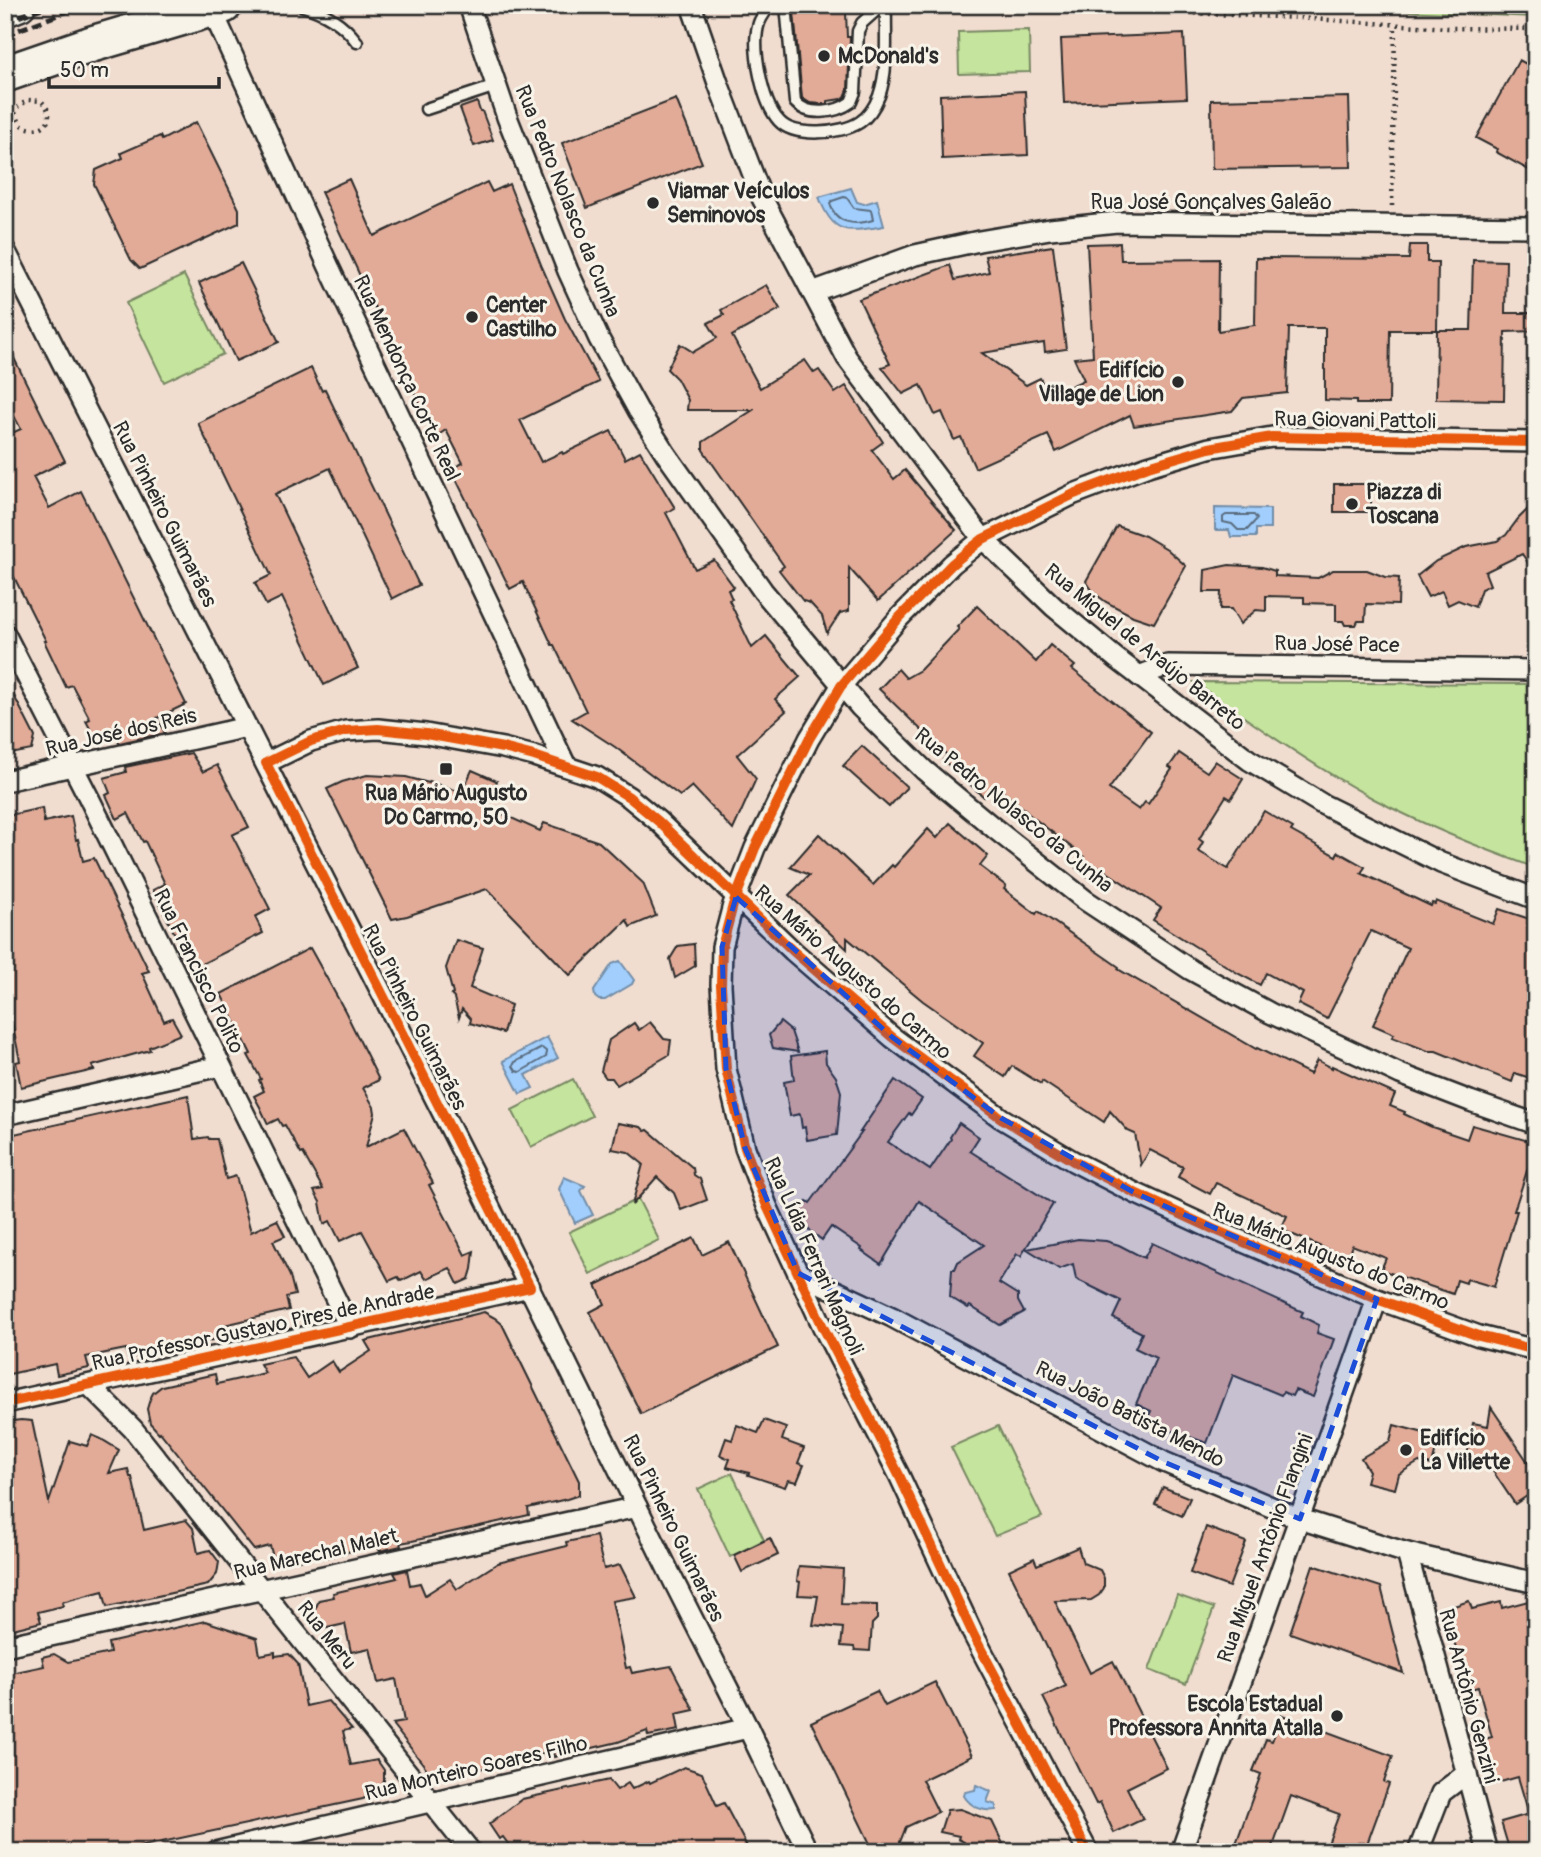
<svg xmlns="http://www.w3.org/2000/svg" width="1541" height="1857" font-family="Pangolin,sans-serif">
<rect width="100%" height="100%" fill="#f1ddd0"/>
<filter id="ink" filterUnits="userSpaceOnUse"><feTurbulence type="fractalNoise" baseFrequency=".0143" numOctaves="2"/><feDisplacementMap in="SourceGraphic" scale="14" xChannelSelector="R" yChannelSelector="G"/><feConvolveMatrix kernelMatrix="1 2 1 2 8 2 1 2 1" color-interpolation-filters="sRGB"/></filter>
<g filter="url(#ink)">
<g fill="#c5e49d" stroke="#788864" stroke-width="2">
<polygon points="1285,5 1536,5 1536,17 1295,6"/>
<polygon points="1029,30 1030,72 959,74 958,32"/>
<polygon points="184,275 223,354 164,382 126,303"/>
<path d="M 1194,682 L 1536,684 L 1536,868 C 1480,848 1426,826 1374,799 C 1311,765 1252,723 1194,682 Z"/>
<polygon points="573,1079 592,1116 531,1147 512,1110"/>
<polygon points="638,1199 659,1240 590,1274 569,1232"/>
<polygon points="998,1426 1042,1517 995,1536 951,1447"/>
<polygon points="732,1473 764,1540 730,1557 698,1489"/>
<polygon points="1177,1595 1214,1608 1186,1684 1149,1670"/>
</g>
<g fill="#a1cefc" stroke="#728da8" stroke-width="2">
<path d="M 851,188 L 857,202 L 864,204 L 877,200 L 884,226 C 847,232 833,236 819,197 Z"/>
<polygon points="1215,508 1270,509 1270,529 1256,529 1256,537 1231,537 1229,530 1215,530"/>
<polygon points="620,961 634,980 632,984 605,1000 599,1000 595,997 594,991 612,964"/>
<polygon points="547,1037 558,1058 526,1075 533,1088 520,1094 503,1061"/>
<polygon points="564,1177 585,1186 581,1191 593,1215 575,1223 559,1189"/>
<path d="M 976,1785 L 991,1791 L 987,1802 L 996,1805 L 996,1810 C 983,1812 971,1807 964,1796 L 965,1792 L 975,1790 Z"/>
</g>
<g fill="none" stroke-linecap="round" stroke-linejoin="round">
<g stroke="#5a6c7f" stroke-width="2">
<path d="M 844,197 L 847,198 L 854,208 L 871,210 L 873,220 C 855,226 835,224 830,203 L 832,201 Z"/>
<polygon points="1226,515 1254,515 1257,519 1247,530 1238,530 1232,524 1223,522 1223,517"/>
<polygon points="542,1048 547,1052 546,1057 520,1072 516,1071 513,1066 515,1062"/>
</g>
</g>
<g fill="#e2ab98" stroke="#2b2b2b" stroke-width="2">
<polygon points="794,12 846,12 847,37 850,37 848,90 845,97 841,99 828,101 828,104 822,104 810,103 802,98"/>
<polygon points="1184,34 1187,98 1064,103 1061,39"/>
<polygon points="1519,60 1536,69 1536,174 1496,152 1497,149 1476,138"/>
<polygon points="1025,91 1028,155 942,159 940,95"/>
<polygon points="1349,97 1351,167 1212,169 1211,100"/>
<polygon points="676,99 702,163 587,208 562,143"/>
<polygon points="477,102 480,111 482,111 493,140 474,146 460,108"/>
<polygon points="196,122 239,209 239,223 140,269 131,260 94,184 96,170 123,158 121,153 160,136 162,140"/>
<polygon points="349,179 374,236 487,182 492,192 509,184 542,267 565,319 599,382 520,420 541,462 562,452 563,454 611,431 625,459 640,451 675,508 666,513 695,569 714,560 734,587 728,590 732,599 729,600 752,648 766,636 800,677 775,699 786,711 737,755 756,779 733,830 692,786 680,796 615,747 572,719 586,711 554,645 552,645 523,582 510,589 451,469 463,463 446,430 435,437 321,192"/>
<polygon points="1120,243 1121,260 1219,259 1218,331 1255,325 1256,258 1409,259 1410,245 1427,245 1427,262 1438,262 1437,330 1390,330 1389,404 1356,404 1356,401 1325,400 1325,328 1289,328 1287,393 1243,398 1232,411 1134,426 1130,415 1056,452 1048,435 975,468 961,437 954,440 942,412 935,415 921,385 903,394 882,367 890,364 859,299 950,265 955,280 989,272 985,256 1053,246 1066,349 1045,352 1044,343 982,353 1026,385 1040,378 1049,396 1084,380 1074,358 1093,356 1087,244"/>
<polygon points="1473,260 1506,261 1505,313 1536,313 1536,331 1505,332 1504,400 1436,399 1437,330 1471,330"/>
<polygon points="241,263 279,342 236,361 199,283"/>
<polygon points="766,285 780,309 732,336 760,388 805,360 814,373 819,370 835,393 846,386 883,442 872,450 894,479 905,470 956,530 878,601 849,568 849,611 840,613 827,633 822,616 810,603 803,601 779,570 784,566 703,450 703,442 753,410 687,410 688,400 677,379 667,369 680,344 693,352 717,338 708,323 724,315 721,310"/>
<polygon points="5,340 65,461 33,477 49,508 81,491 186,704 157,718 165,733 119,743 115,728 95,738 86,721 90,719 72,685 66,687 44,641 46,641 5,559 5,436 21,429 5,399"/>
<polygon points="311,368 322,391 325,389 419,585 392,599 330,468 275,494 358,668 324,685 282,597 266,605 255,583 271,575 198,423"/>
<rect x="1334" y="484" width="37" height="28"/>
<polygon points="1536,501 1536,574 1522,554 1485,572 1490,585 1481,589 1475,607 1458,600 1448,605 1442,591 1428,597 1417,576 1436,561 1466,547 1497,541 1506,535 1518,519"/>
<polygon points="1117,526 1145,536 1167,549 1186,566 1154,623 1133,616 1106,602 1094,593 1086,581"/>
<polygon points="1229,565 1262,567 1275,571 1275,576 1318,578 1333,570 1367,570 1385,577 1399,578 1398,605 1366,604 1365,621 1358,621 1356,625 1345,625 1343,621 1336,621 1336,604 1304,603 1304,597 1266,596 1266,611 1256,610 1240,624 1231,609 1220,609 1221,592 1204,592 1205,570"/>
<polygon points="977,606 1036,662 1050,645 1075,666 1072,669 1151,732 1109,789 1139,810 1145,802 1148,804 1172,769 1169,767 1179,753 1207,772 1215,761 1243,779 1231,799 1226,796 1199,839 1203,842 1198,851 1228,869 1264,811 1293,828 1291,831 1336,856 1338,852 1365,867 1361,873 1431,906 1432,903 1435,904 1436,901 1493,924 1499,909 1536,921 1536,1080 1515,1073 1512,1082 1436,1051 1428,1051 1392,1037 1394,1034 1373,1025 1408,948 1371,931 1327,1019 1298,1004 1303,993 1266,973 1260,985 1239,974 1153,920 1161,908 1099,867 1091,879 1076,868 1084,857 1026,812 1027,811 994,785 984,797 943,760 947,755 879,689 898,669 906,678 920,670 959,629 957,627"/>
<polygon points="5,678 35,737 32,750 5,755"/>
<polygon points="862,746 907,787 889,807 843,766"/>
<polygon points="191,753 203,772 217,765 249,827 232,835 270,909 255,917 263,933 192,969 153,890 165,884 145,841 143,842 128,813 117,819 106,795 110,793 104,778 126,772 125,767"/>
<polygon points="472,770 497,781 485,806 540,831 544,823 599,842 643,883 656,916 630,927 627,920 570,975 487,889 407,916 392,919 327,789 342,782 367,775 406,777 429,783 430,781 441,786 462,792"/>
<polygon points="42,808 44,822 71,816 76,840 78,839 83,861 94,858 149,971 142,973 164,1021 172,1018 181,1034 149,1047 150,1050 92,1066 94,1070 21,1087 16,1062 20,1061 11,1017 5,1018 5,816"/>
<polygon points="950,823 988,856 980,866 1006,886 1004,889 1036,914 1038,911 1119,967 1118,969 1256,1049 1257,1048 1310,1074 1317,1060 1332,1068 1332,1066 1395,1094 1390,1106 1405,1112 1404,1114 1432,1127 1467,1139 1472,1125 1536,1143 1514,1211 1517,1211 1494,1287 1467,1279 1466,1283 1457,1280 1453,1294 1381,1270 1386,1258 1352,1245 1347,1258 1289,1233 1281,1229 1287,1216 1216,1183 1210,1194 1178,1177 1183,1167 1150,1150 1141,1165 1135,1134 1128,1131 1110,1111 1104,1122 1042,1081 1041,1084 1012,1066 1005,1077 974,1056 983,1043 923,1001 847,938 847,949 789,895 809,875 790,867 819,834 873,885 892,865 894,867 928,829 937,838"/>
<polygon points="456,940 483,948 470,988 511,1005 503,1033 470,1023 471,1019 462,1009 459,1018 454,998 451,995 453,994 446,968"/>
<polygon points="694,944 695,966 675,978 670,959 678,946"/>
<polygon points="310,948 345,1011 379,1080 363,1088 374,1107 375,1113 366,1147 404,1128 433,1183 429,1185 465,1255 474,1251 472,1269 469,1279 458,1284 450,1268 426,1279 421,1271 401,1281 398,1277 389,1281 362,1231 340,1241 330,1221 324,1224 320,1202 314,1191 323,1189 303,1153 301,1154 285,1125 282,1126 278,1119 268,1124 260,1107 254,1096 264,1091 259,1080 261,1079 248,1055 251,1054 221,994"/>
<polygon points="650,1022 664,1039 671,1040 669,1055 617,1085 612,1078 606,1078 601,1071 609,1040 634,1023 639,1030"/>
<polygon points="780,1022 791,1031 798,1052 773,1048 769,1035"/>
<polygon points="825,1051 826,1063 836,1077 841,1092 837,1135 807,1140 805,1127 802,1128 800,1114 790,1116 784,1082 794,1080 791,1056"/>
<polygon points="895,1080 922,1099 911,1115 909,1113 888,1142 930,1170 951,1139 950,1137 959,1123 979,1137 970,1151 1053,1204 1021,1256 1017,1254 999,1283 1018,1295 1018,1301 1024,1312 1000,1325 970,1306 968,1308 950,1297 952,1269 955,1269 958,1262 984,1245 919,1201 881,1264 861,1250 862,1248 831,1227 822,1240 809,1230 798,1214 807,1201 810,1203 862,1132 860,1132"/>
<polygon points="188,1095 194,1139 208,1137 209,1139 217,1139 226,1179 236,1176 251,1232 277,1220 285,1236 273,1241 290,1276 295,1295 286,1297 289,1310 220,1326 222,1338 128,1358 126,1349 86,1357 89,1368 57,1375 55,1364 5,1375 5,1136"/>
<polygon points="618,1123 641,1127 645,1131 648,1130 693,1168 694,1175 700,1179 707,1200 681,1210 674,1193 657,1177 632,1205 643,1164 628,1152 612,1149"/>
<polygon points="694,1238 702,1255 729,1242 778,1347 641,1414 590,1312 605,1304 596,1285"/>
<polygon points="1078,1239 1106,1241 1119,1245 1144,1258 1152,1243 1303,1312 1301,1316 1319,1325 1317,1333 1334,1339 1313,1397 1295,1390 1292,1396 1283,1392 1281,1395 1233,1375 1207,1443 1146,1422 1151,1411 1136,1404 1156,1358 1135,1348 1142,1333 1113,1318 1121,1301 1076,1279 1073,1264 1059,1269 1027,1249"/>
<polygon points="484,1312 495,1318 502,1324 579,1481 579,1495 567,1499 528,1508 529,1515 412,1541 400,1543 401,1546 380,1551 376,1545 323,1558 322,1555 275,1565 270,1546 254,1550 160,1432 159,1433 150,1423 147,1409 150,1399 153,1393 162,1386 215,1374 217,1384 265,1373 260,1364 293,1357 307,1378 332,1361 339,1372 371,1351 365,1341"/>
<polygon points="1491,1407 1536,1474 1536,1490 1515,1504 1484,1458 1467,1455 1473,1423 1488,1426"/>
<polygon points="21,1420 32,1421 49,1502 70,1441 87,1446 92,1435 101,1439 119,1450 109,1473 128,1469 130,1477 132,1477 144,1530 186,1520 193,1528 198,1553 210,1550 219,1562 217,1574 208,1585 107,1607 103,1591 62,1602 63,1606 38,1612 41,1622 9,1630 5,1615 5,1422"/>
<polygon points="764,1420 786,1428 782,1440 804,1448 798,1463 804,1465 797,1482 788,1480 785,1487 748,1475 749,1473 727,1467 730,1459 720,1455 726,1438 732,1440 737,1425 758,1433"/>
<polygon points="1394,1425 1439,1437 1432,1465 1419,1462 1399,1474 1395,1489 1366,1482 1369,1471 1361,1458 1390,1441"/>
<polygon points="1163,1487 1190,1498 1182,1516 1155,1504"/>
<polygon points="1206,1527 1246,1542 1229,1587 1190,1573"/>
<polygon points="596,1536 604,1569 620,1565 636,1597 612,1601 626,1668 630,1667 632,1673 671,1666 694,1710 676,1714 679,1730 648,1736 647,1731 618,1742 554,1757 553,1751 454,1775 453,1773 434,1778 392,1724 404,1722 396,1679 378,1683 370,1648 351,1652 345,1624 318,1630 314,1621 314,1612 319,1600 334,1597 333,1593 397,1578 394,1573 407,1570 410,1585 420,1583 425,1595 450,1579 457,1589 498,1563 567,1546 566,1542"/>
<polygon points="770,1538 778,1555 742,1572 734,1555"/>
<polygon points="1078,1547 1083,1563 1100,1570 1104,1578 1104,1588 1099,1595 1091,1600 1055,1601 1090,1673 1113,1661 1167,1768 1127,1788 1143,1819 1114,1833 1100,1802 1096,1804 1043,1697 1066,1686 1009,1570 1034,1558 1037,1565"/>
<polygon points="1313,1565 1381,1587 1403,1673 1290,1633"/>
<polygon points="799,1566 843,1569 841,1604 877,1605 877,1619 872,1624 870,1651 855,1650 854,1647 841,1646 843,1628 813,1625 818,1596 798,1595 800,1582 797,1581"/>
<polygon points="1536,1599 1536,1847 1519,1852 1510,1852 1501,1822 1529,1814 1518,1777 1490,1785 1477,1741 1492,1737 1478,1687 1463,1691 1457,1671 1462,1669 1445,1609 1469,1601 1472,1609 1501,1602 1502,1608"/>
<polygon points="205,1621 257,1638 260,1655 275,1652 275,1656 289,1654 298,1664 306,1706 328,1701 352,1729 343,1731 351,1765 377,1760 384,1770 384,1780 380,1790 363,1799 115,1852 5,1852 5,1682 12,1680 11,1673 44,1666 42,1657 54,1654 68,1662 110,1653 108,1643"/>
<polygon points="935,1682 972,1756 922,1780 938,1812 906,1827 896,1852 874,1852 811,1722 877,1691 885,1706"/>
<polygon points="1282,1715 1393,1756 1384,1782 1389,1784 1364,1852 1325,1852 1339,1814 1291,1796 1271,1852 1233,1852 1261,1774 1253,1771 1266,1739 1272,1741"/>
<polygon points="684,1767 702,1773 717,1806 724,1803 750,1852 514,1852 503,1837 499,1839 489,1824 522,1799 609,1780 617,1790 628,1783 632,1789 649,1781 650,1783"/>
<polygon points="960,1809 992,1821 1007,1852 969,1852 964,1842 958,1839 959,1836 940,1832 947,1810"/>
</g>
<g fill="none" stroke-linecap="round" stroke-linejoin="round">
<defs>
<g id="lane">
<path d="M 300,5 C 323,11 343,23 357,42"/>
<path d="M 770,5 C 766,11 761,17 759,23 C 751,46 762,103 779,121 C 794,138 842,134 860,122 C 869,116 875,106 879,96 C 889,68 885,34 886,5"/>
<path d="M 786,5 L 795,102 C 808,117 836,113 851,102 L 855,92 L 858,31 L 862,23 L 882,5"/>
<polyline points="426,109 496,86"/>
</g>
<g id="street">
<polyline points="469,5 507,117 568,271 599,339 638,410 666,454 763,591 860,707 924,770 994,828 1085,900 1191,970 1270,1013 1400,1074 1470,1101 1536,1124"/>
<polyline points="691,5 718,83 762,198 847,358 983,539 1054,607 1117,659 1249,760 1322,804 1441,863 1536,899"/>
<polyline points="211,8 329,267 566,766"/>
<polyline points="5,250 473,1173 675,1584 748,1728 808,1852"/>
<polyline points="812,292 915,255 979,241 1050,229 1117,222 1536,227"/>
<polyline points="5,634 90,800 350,1328"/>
<polyline points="1139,676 1168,665 1536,670"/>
<polyline points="266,763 311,741 346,731 378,729 426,734 503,748 534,756 597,777 629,797 658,821 793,951 892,1037 1001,1118 1073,1161 1135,1193 1213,1229 1377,1299 1479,1336 1536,1350"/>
<polyline points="5,781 247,727"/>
<polyline points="5,1115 220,1066"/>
<polyline points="798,1273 892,1317 1164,1462 1300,1519 1407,1553 1536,1583"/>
<polyline points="89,1385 133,1429 471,1852"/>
<polyline points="5,1403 530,1287"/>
<polyline points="1407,1553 1488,1852"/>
<polyline points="5,1646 637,1507"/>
<polyline points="215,1852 748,1728"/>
<polyline points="1088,1852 974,1636 899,1475 823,1327 767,1206 745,1148 726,1069 721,985 722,947 733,905 755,848 809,739 841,686 899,618 952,564 983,539 1074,494 1148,466 1209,448 1272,437 1536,442"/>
<polyline points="1181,1852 1377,1299"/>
<polyline points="1418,1852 1441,1793 1467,1773"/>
</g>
<polyline id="primary" points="5,11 20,5"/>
<polyline id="highway" points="5,74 92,44 224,5"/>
</defs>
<use href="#lane" stroke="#2b2b2b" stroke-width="15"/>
<use href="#street" stroke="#2b2b2b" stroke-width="24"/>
<use href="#primary" stroke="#2b2b2b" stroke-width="35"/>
<use href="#highway" stroke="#2b2b2b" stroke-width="40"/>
<g stroke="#2b2b2b" stroke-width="4.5" stroke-dasharray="2 5" stroke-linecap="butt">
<polyline points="1020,5 1298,18 1448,28 1536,29"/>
<path d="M 9,100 L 21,125 C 42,137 60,118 41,101 L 28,100 L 18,107"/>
<polyline points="1392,206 1395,25"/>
</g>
<use href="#lane" stroke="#f7f3e8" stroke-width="10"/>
<use href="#street" stroke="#f7f3e8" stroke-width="19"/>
<use href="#primary" stroke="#f7f3e8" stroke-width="30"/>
<use href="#highway" stroke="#f7f3e8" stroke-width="35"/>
<g stroke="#2b2b2b" stroke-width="5" stroke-dasharray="10 5" stroke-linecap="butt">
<polyline points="5,22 50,5"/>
<polyline points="5,35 84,5"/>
</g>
<defs>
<g id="cycleway">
<polyline points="5,1403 530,1287 266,763 311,741 346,731 378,729 426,734 503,748 534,756 597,777 629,797 658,821 793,951 892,1037 1001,1118 1073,1161 1135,1193 1213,1229 1377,1299 1479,1336 1536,1350"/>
<polyline points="1088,1852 974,1636 899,1475 823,1327 767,1206 745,1148 726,1069 721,985 722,947 733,905 755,848 809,739 841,686 899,618 952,564 983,539 1074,494 1148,466 1209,448 1272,437 1536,442"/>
</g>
</defs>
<use href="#cycleway" stroke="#f7f3e8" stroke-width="15"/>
<use href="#cycleway" stroke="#e8590c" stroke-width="10"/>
</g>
</g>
<path fill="#1d4ed8" fill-opacity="0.2" stroke="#1d4ed8" stroke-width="5" stroke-dasharray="14 9" stroke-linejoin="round" d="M 736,897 L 892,1037 L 1001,1118 L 1135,1193 L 1377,1299 L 1300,1519 L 1164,1462 L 798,1273 L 745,1148 L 726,1069 L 722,947 Z"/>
<g fill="#2b2b2b" stroke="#f7f3e8" stroke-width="2.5">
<circle cx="824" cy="56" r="7"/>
<circle cx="653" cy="203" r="7"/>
<circle cx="472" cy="317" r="7"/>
<circle cx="1178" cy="382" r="7"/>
<circle cx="1352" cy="504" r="7"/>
<rect x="439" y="762" width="14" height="14" rx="3.5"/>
<circle cx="1406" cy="1450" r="7"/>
<circle cx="1337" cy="1716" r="7"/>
</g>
<g text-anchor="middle" stroke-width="6" stroke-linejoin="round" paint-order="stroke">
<g font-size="21" font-weight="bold" fill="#2b2b2b" stroke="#f7f3e8" text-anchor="start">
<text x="838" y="63">McDonald's</text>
<text x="667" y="198">Viamar Veículos<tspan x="667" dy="24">Seminovos</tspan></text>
<text x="486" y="312">Center<tspan x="486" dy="24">Castilho</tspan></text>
<text x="1164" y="377" text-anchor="end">Edifício<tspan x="1164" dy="24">Village de Lion</tspan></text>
<text x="1366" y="499">Piazza di<tspan x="1366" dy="24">Toscana</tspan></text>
<text x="446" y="800" text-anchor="middle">Rua Mário Augusto<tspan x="446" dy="24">Do Carmo, 50</tspan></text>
<text x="1420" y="1445">Edifício<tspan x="1420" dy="24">La Villette</tspan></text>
<text x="1323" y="1711" text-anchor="end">Escola Estadual<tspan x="1323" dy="24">Professora Annita Atalla</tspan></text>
</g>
<g font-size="21" fill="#2b2b2b" stroke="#f7f3e8">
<text transform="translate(568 201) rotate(68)" y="7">Rua Pedro Nolasco da Cunha</text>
<text x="1211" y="209">Rua José Gonçalves Galeão</text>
<text transform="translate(407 378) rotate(65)" y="7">Rua Mendonça Corte Real</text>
<text transform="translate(1355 420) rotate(1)" y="7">Rua Giovani Pattoli</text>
<text transform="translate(165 514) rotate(63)" y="7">Rua Pinheiro Guimarães</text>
<text transform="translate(1337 644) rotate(1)" y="7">Rua José Pace</text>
<text transform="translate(1145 647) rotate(39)" y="7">Rua Miguel de Araújo Barreto</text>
<text transform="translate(121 732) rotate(-13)" y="7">Rua José dos Reis</text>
<text transform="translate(1014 810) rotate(39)" y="7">Rua Pedro Nolasco da Cunha</text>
<text transform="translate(199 971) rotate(64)" y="7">Rua Francisco Polito</text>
<text transform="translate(853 972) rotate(41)" y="7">Rua Mário Augusto do Carmo</text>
<text transform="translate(415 1017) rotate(63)" y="7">Rua Pinheiro Guimarães</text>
<text transform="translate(814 1256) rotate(66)" y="7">Rua Lídia Ferrari Magnoli</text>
<text transform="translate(1331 1256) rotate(22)" y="7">Rua Mário Augusto do Carmo</text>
<text transform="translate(263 1327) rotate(-12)" y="7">Rua Professor Gustavo Pires de Andrade</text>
<text transform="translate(1130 1414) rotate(27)" y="7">Rua João Batista Mendo</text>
<text transform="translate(674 1528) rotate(64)" y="7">Rua Pinheiro Guimarães</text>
<text transform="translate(1265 1548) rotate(-70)" y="7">Rua Miguel Antônio Flangini</text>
<text transform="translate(316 1554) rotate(-13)" y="7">Rua Marechal Malet</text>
<text transform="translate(327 1635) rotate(51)" y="7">Rua Meru</text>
<text transform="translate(1469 1696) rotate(75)" y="7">Rua Antônio Genzini</text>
<text transform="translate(476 1768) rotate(-13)" y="7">Rua Monteiro Soares Filho</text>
</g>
</g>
<rect width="1541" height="1857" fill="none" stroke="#f7f3e8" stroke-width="28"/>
<rect x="14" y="14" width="1513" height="1829" fill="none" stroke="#2b2b2b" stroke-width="2.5" filter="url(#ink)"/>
<path d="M49 77v10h170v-10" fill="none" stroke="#2b2b2b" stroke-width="3.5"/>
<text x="60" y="77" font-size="21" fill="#2b2b2b" stroke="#f7f3e8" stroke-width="5" paint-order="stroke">50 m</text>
</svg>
